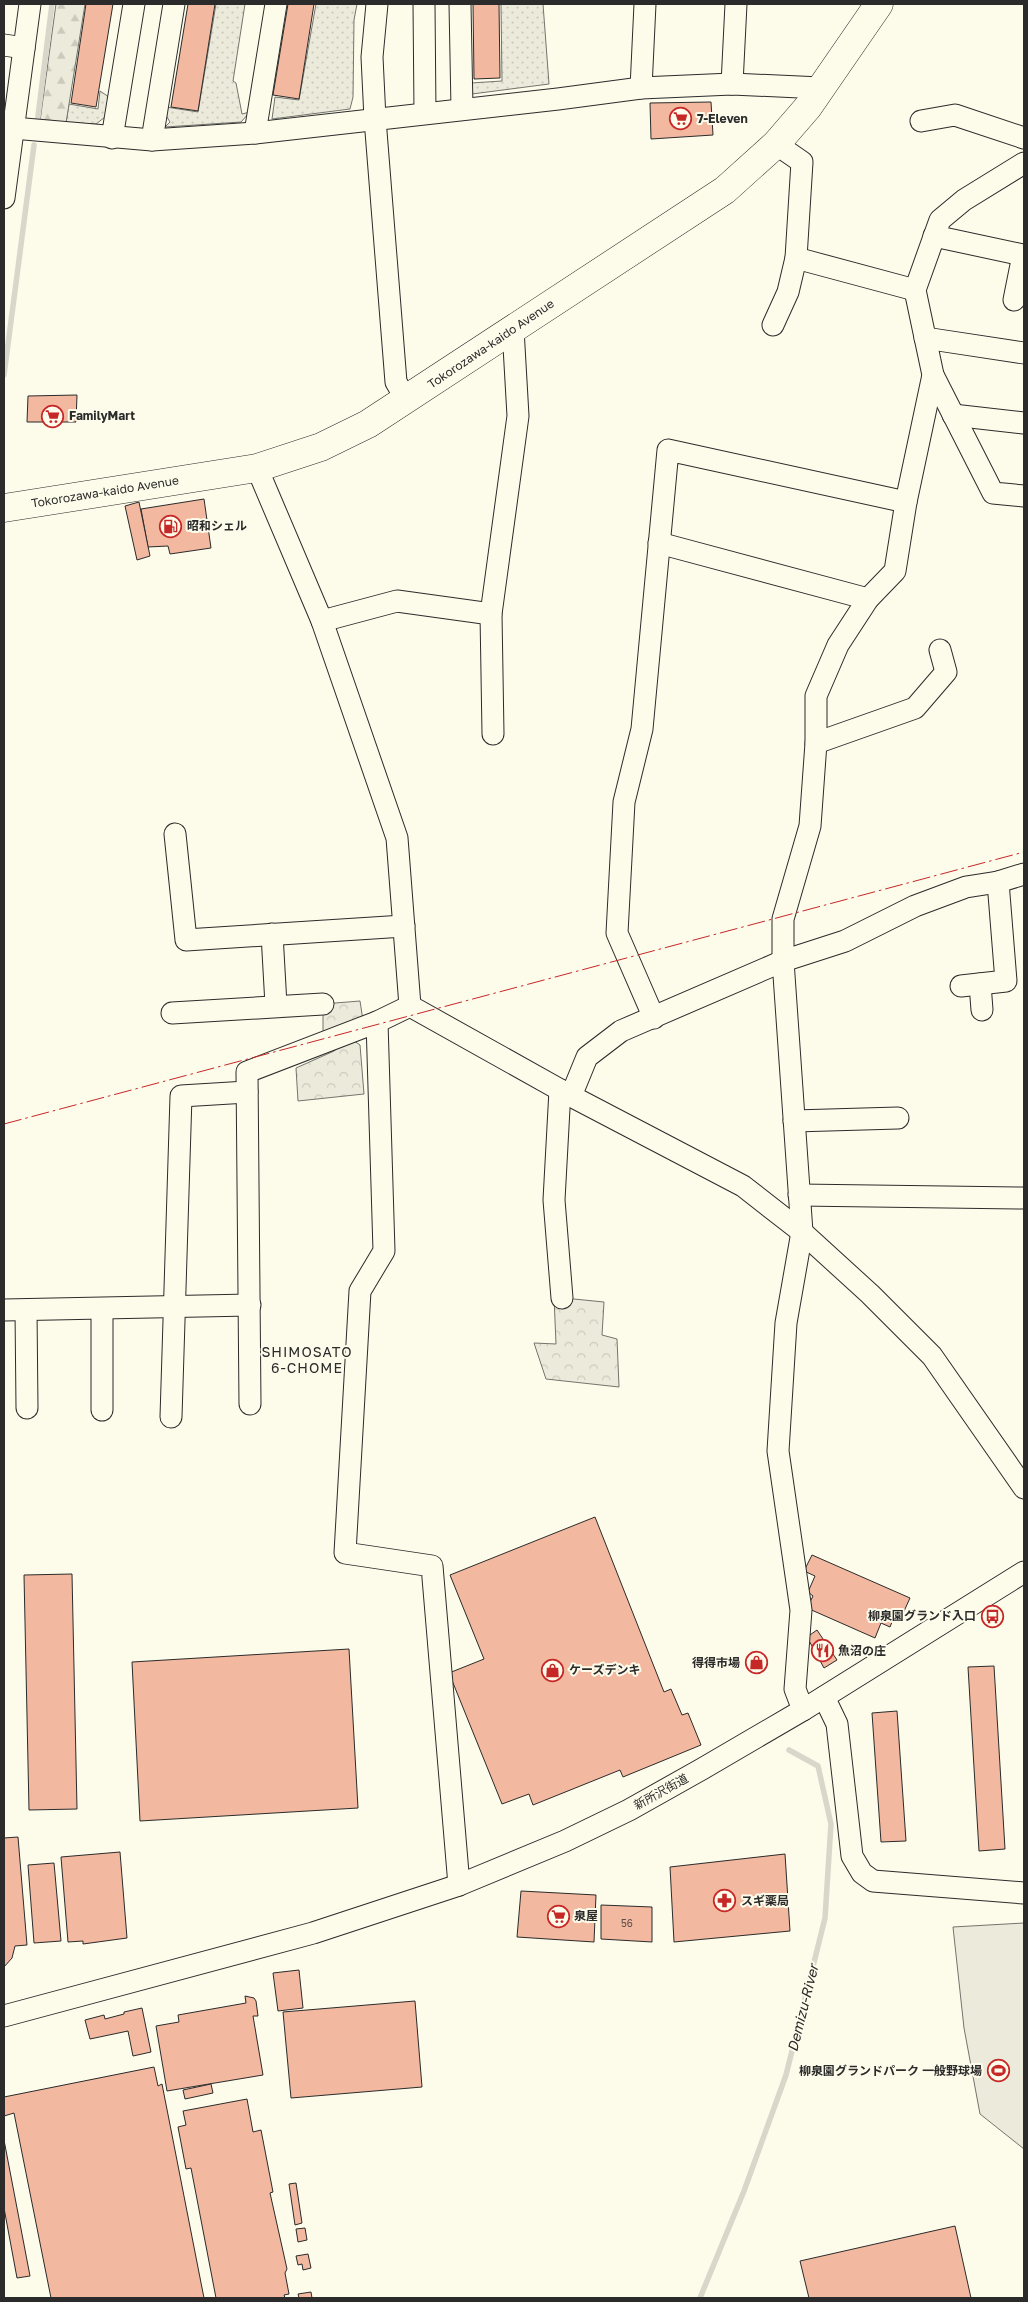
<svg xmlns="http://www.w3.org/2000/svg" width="1028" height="2302" font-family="'Golos Text','Noto Sans JP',sans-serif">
<defs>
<pattern id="grass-dots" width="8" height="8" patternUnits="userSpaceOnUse" patternTransform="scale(1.25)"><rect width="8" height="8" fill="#ecebdb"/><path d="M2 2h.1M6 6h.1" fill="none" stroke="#cbcabc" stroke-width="1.8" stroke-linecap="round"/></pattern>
<pattern id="forest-firs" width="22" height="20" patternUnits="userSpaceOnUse" patternTransform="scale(1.25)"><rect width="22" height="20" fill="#ecebdb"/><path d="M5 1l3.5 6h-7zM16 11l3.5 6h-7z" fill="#cbcabc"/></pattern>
<pattern id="park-crowns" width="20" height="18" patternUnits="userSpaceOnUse" patternTransform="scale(1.25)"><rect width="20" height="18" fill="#ecebdb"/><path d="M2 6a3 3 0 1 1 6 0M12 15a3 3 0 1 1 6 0" fill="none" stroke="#cbcabc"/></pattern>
</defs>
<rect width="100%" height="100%" fill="#fdfbea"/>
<g fill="url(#grass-dots)" stroke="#74746e">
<polygon points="216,4 245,4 233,81 236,83 242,114 250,112 241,122 165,127 170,122 165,114 166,107 198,112"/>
<polygon points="316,4 357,4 354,20 353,97 350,109 272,119 275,97 299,100"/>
<polygon points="501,4 543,4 549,84 472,94 471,83 502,81"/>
<polygon points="100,91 112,99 109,114 96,124 66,123 69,104 98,109"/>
</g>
<polygon fill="url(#forest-firs)" stroke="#74746e" points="56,4 85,4 66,123 40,121"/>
<g fill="url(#park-crowns)" stroke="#74746e">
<polygon points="360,1001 364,1027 323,1043 323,1004"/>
<polygon points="350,1038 360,1045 364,1094 298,1101 296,1068 334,1051"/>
<polygon points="554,1297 604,1302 602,1335 617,1339 619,1387 546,1379 534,1343 556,1344"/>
</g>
<polygon fill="#ecebdb" stroke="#74746e" points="1024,1923 1024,2149 980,2114 964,2028 953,1927"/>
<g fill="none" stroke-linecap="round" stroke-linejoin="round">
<g stroke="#d8d7c9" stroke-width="5.5">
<polyline points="37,124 52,4"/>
<polyline points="4,375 34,145"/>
<polyline points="700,2298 744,2191 786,2075 825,1918 831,1824 818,1766 789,1750"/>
</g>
</g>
<g fill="#f2b8a0" stroke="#2b2b2b">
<polygon points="86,4 113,4 96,107 71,103"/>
<polygon points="188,4 215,4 198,111 171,107"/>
<polygon points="288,4 314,4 299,99 273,95"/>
<polygon points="473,4 499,4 500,78 474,79"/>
<polygon points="711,102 713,135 651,139 650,103"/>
<polygon points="77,395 76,422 27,422 28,396"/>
<polygon points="204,499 211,548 170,554 168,546 148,547 141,509"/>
<polygon points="139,502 150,556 137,560 125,506"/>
<polygon points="595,1517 664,1692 671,1689 682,1715 688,1713 701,1745 623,1777 620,1770 533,1805 529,1794 502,1804 449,1673 484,1659 450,1575"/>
<polygon points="812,1555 910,1598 900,1620 894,1617 890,1627 881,1623 875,1638 807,1608 813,1596 808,1592 815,1576 804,1571"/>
<polygon points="72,1574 77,1809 29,1810 24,1575"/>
<polygon points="817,1630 837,1660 824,1668 807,1637"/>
<polygon points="349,1649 358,1808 140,1821 132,1662"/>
<polygon points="994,1666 1005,1849 979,1851 968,1667"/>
<polygon points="897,1711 906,1841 881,1842 872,1713"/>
<polygon points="18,1837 27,1945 15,1946 12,1958 4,1967 4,1838"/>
<polygon points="120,1852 127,1938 83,1944 83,1941 68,1942 61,1857"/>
<polygon points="785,1854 790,1931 674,1942 670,1867"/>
<polygon points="54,1863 61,1941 34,1943 28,1865"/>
<polygon points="521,1891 596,1895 594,1942 517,1937"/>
<polygon points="601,1905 652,1907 652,1942 601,1939"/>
<polygon points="299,1970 303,2008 278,2011 273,1973"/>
<polygon points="245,1996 254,1998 256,2001 258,2016 253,2016 263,2075 167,2091 156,2026 179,2022 178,2015 246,2003"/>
<polygon points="415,2001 422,2087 291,2098 283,2012"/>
<polygon points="142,2008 151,2052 133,2056 128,2031 90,2039 85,2020 104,2015 105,2019 124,2014 124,2012"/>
<polygon points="154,2067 158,2086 162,2084 204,2298 51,2298 14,2113 4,2116 4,2097"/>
<polygon points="211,2084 213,2093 185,2099 183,2090"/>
<polygon points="247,2099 253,2132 261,2130 273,2192 270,2193 287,2269 285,2273 289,2294 284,2295 285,2298 216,2298 191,2168 186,2169 178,2127 186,2125 183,2111"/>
<polygon points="4,2140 30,2276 17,2278 4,2208"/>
<polygon points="296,2183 302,2223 295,2225 289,2184"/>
<polygon points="955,2226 971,2298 809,2298 800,2261"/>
<polygon points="305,2228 307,2240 298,2242 296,2229"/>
<polygon points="308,2254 311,2268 303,2270 302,2264 298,2265 296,2256"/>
<polygon points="311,2292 312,2298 299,2298 298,2294"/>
</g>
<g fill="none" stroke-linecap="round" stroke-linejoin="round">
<defs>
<g id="minor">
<polyline points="377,4 372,57 375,119 396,382 407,401"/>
<polyline points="424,4 425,113"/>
<polyline points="460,4 462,109"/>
<polyline points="4,45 24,48"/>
<polyline points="732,84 736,4"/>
<polyline points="641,88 645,4"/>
<polyline points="921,121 955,115 1024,138"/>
<polyline points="13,128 152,140 255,133 558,99 641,88 732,84 821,88"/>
<polyline points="255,133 276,4"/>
<polyline points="112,138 134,4"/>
<polyline points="152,140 174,4"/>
<polyline points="1024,163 964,200 940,220 915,290 933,375 993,493 1024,496"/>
<polyline points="4,198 30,4"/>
<polyline points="934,236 1023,255 1014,300"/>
<polyline points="796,258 915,290"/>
<polyline points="773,325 788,292 796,258 802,162 776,144"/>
<polyline points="925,338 1024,353"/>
<polyline points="953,415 1024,423"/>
<polyline points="257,468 322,621 397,838 410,1006 571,1096 743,1186 802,1232 870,1294 932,1356 1024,1488"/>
<polyline points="659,543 868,599"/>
<polyline points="322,621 397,601 491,614"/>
<polyline points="493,734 491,614 518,416 513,329"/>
<polyline points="816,743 915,708 946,672 940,650"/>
<polyline points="175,834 186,940 404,926"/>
<polyline points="272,934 276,1005"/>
<polyline points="980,984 982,1010"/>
<polyline points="961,986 1006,981 998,882"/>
<polyline points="172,1013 323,1004"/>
<polyline points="654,1018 617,933 624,802 642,729 668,450 906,502"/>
<polyline points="377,1022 384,1251 360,1291 345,1553 432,1566 459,1885"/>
<polyline points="560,1090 554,1200 562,1298"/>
<polyline points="571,1096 587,1057 621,1031 783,961 845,941 915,906 966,887 998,882 1024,874"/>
<polyline points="794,1121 898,1118"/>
<polyline points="799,1195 1024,1198"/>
<polyline points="4,1310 250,1305"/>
<polyline points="26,1310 27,1408"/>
<polyline points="250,1404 247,1072 377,1022 410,1006"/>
<polyline points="102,1410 102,1309"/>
<polyline points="171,1417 181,1096 247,1092"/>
<polyline points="824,1697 837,1724 852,1856 862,1873 873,1881 1024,1893"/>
<polyline points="803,1710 795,1689 801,1610 778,1451 786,1323 802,1232 783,961 783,919 810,826 816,743 816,696 838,645 868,599 895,571 906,502 933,375"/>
<polyline points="4,2016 313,1933 459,1885 565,1841 629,1810 702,1769 803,1710 1024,1572"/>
</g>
<polyline id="major" points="4,508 257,468 321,447 368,424 725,190 776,144 808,107 879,4"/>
</defs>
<use href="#minor" stroke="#2b2b2b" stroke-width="23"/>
<use href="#major" stroke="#2b2b2b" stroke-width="29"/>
<use href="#minor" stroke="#fdfbea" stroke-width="21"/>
<use href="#major" stroke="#fdfbea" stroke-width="28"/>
<polyline stroke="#c62828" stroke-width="1" stroke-dasharray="18 4 2.5 4" stroke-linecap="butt" points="4,1124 1024,852"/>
</g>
<defs>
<symbol id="supermarket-ring" viewBox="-11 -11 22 22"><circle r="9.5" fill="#fdfbea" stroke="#c62828" stroke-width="1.5"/><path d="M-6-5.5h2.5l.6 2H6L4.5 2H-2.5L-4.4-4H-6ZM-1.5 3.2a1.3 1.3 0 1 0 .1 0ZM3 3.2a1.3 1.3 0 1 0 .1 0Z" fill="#c62828"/></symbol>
<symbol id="fuel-ring" viewBox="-11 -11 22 22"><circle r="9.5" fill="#fdfbea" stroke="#c62828" stroke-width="1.5"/><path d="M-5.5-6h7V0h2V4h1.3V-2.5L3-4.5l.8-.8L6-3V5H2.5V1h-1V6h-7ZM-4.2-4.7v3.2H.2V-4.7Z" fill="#c62828"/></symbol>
<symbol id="bus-ring" viewBox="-11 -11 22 22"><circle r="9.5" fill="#fdfbea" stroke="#c62828" stroke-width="1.5"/><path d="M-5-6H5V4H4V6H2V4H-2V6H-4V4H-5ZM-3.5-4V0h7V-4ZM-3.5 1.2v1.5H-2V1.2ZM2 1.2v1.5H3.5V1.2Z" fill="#c62828"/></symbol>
<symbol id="restaurant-ring" viewBox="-11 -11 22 22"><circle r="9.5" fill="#fdfbea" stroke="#c62828" stroke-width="1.5"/><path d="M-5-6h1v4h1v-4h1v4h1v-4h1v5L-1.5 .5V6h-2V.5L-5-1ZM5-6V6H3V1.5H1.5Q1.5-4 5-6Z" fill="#c62828"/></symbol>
<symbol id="shop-ring" viewBox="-11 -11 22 22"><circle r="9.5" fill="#fdfbea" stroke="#c62828" stroke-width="1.5"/><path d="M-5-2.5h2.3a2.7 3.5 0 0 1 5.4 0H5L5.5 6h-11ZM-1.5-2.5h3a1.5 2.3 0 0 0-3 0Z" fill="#c62828"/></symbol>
<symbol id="pharmacy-ring" viewBox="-11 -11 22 22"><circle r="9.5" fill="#fdfbea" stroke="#c62828" stroke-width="1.5"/><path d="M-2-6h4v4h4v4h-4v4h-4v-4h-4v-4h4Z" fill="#c62828"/></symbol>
<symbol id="stadium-ring" viewBox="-11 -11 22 22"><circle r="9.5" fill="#fdfbea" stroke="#c62828" stroke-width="1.5"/><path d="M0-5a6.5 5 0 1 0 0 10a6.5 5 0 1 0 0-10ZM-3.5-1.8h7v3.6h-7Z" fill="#c62828"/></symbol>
</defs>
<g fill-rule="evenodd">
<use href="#supermarket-ring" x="668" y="106" width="25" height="25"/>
<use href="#supermarket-ring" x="40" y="404" width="25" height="25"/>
<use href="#fuel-ring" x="158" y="514" width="25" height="25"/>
<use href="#bus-ring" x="980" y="1604" width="25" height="25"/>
<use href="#restaurant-ring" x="810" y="1638" width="25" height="25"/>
<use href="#shop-ring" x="744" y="1650" width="25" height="25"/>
<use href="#shop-ring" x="540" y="1658" width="25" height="25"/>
<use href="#pharmacy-ring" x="712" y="1888" width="25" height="25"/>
<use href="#supermarket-ring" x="546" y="1904" width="25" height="25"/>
<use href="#stadium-ring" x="986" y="2058" width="25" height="25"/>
</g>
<g text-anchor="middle" stroke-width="4" stroke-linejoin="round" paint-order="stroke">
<g font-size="10" fill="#5d4e48">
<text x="627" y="1927">56</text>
</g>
<g font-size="12" font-weight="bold" fill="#2b2b2b" stroke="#fdfbea" text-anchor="start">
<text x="697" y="123">7-Eleven</text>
<text x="69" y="420">FamilyMart</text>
<text x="187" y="530">昭和シェル</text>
<text x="976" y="1620" text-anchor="end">柳泉園グランド入口</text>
<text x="838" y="1655">魚沼の庄</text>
<text x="740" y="1667" text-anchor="end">得得市場</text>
<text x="569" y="1674">ケーズデンキ</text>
<text x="741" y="1905">スギ薬局</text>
<text x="574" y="1920">泉屋</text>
<text x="982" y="2075" text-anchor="end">柳泉園グランドパーク 一般野球場</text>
</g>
<g font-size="12" fill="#2b2b2b" stroke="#fdfbea">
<text transform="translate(491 344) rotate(-34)" y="4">Tokorozawa-kaido Avenue</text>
<text transform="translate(105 492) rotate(-9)" y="4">Tokorozawa-kaido Avenue</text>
<text transform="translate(661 1792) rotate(-29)" y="4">新所沢街道</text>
</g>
<g font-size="14" letter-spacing="1" fill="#2b2b2b" stroke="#fdfbea">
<text x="307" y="1357">SHIMOSATO<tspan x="307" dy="16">6-CHOME</tspan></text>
</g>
<g font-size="14" font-style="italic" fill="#2b2b2b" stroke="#fdfbea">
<text transform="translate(803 2008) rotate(-76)" y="5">Demizu-River</text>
</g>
</g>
<rect width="1028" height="2302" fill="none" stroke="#2b2b2b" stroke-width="10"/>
</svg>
